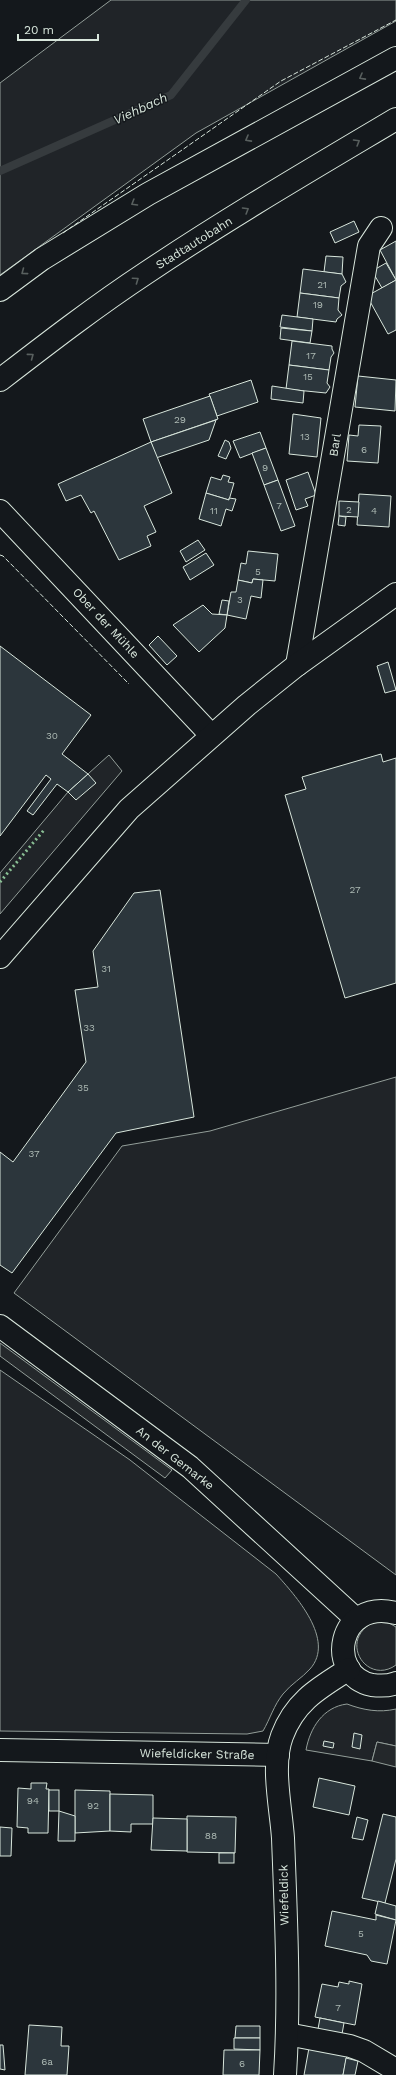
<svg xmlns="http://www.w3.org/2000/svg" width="396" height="2075" font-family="'Work Sans',sans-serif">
<rect width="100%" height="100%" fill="#14181c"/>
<g fill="#202428" stroke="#939e99">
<polygon points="111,0 396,0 396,21 196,133 0,275 0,83"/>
<polygon points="109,755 122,771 0,914 0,873 68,792"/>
<polygon points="396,1077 396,1575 14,1293 122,1146 210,1131"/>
<path d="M 0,1370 L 130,1460 L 276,1574 C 295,1595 336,1640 310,1669 C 302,1678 291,1684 283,1694 C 274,1705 270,1719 263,1731 L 247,1734 L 0,1731 Z"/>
<path d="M 374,1622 L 389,1623 L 396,1627 L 396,1665 C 367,1686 337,1640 374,1622 Z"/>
<path d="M 347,1704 C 363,1710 379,1713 396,1709 L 396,1746 L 377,1742 L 372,1761 L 306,1750 C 310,1728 323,1707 347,1704 Z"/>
</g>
<g fill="#24282b" stroke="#939e99">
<polygon points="0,1343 172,1470 165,1478 0,1356"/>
<polygon points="377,1742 396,1746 396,1767 372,1761"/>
</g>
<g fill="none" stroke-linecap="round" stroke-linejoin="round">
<polyline stroke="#363b3e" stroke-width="8" points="0,171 171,95 246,0"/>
</g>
<g fill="#2c363c" stroke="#d8e6dc">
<polygon points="354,221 359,232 335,243 330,232"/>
<polygon points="396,241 396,280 380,250"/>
<polygon points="326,256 343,257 342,274 324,272"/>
<polygon points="386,263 396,280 382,288 372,271"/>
<polygon points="303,269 342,274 346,282 341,286 339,298 300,293"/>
<polygon points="396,280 396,330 388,334 367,296"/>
<polygon points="300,293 339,298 338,310 342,315 337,319 336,322 297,317"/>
<polygon points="282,315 313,319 312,331 280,327"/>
<polygon points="281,328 312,331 310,343 280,339"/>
<polygon points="292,341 332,346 332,349 334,353 331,357 329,370 289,365"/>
<polygon points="289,365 329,370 327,383 330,387 326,393 286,389"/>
<polygon points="358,376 396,380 395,411 355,407"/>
<polygon points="251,380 258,402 217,416 209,394"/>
<polygon points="272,386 304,391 303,403 271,399"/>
<polygon points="210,396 218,419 151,442 143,419"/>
<polygon points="293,414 321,418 317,457 289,454"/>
<polygon points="216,420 209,440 156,458 151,442"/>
<polygon points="359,425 381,426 378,463 347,461 349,435 358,436"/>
<polygon points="260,432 266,448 240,458 233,441"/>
<polygon points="225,440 229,442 231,448 226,459 218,456"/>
<polygon points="151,442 172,493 144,506 156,532 147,536 151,546 119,560 94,511 91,513 81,495 66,501 58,484"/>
<polygon points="266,448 278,480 264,485 252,453"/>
<polygon points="308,472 316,495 305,499 308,506 296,510 286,480"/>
<polygon points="223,475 230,477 228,482 234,483 229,500 206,493 211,477 221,480"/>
<polygon points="278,480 295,526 281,531 264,485"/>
<polygon points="206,493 229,500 229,498 236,499 232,511 226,509 221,526 199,519"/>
<polygon points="359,494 391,496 389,527 357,525"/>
<polygon points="339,501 359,502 358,517 339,516"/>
<polygon points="339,516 346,517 345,526 338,525"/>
<polygon points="198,540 205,550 186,562 180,551"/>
<polygon points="248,551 278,554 275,581 253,579 252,583 238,580 241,563 246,564"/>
<polygon points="206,553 214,565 190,580 183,567"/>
<polygon points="253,579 263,580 261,598 251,596 246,619 227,615 231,592 236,592 238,580 252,583"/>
<polygon points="222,600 229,601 227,615 219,614"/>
<polygon points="203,605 212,614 227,615 225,628 199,652 173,625"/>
<polygon points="158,636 177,656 167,665 149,645"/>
<polygon points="0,646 91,715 62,754 88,774 68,792 57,784 33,815 27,811 51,779 46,775 0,836"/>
<polygon points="388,662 396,690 385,693 377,666"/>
<polygon points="381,754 383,762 396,758 396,983 345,998 285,795 306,789 302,777"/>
<polygon points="88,774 96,783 76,800 68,792"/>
<polygon points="160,890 194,1117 116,1133 12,1273 0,1265 0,1152 13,1162 86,1062 75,990 98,987 93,951 134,893"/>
<polygon points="354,1733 362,1735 360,1749 352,1747"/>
<polygon points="324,1741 334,1743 333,1748 323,1746"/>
<polygon points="319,1778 355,1786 349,1815 313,1807"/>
<polygon points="31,1783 47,1783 46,1789 49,1789 48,1833 28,1833 28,1828 17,1827 18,1788 31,1789"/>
<rect x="49" y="1790" width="10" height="21"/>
<polygon points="75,1790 110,1791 110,1831 75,1833"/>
<polygon points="110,1794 153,1795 153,1824 131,1824 131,1832 110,1831"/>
<polygon points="59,1811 75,1816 75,1841 58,1841"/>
<polygon points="383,1814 396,1817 396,1859 385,1903 362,1898"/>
<polygon points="187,1816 236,1817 235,1853 187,1852"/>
<polygon points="357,1817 368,1820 363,1840 352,1838"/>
<polygon points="153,1818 187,1819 187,1851 151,1850"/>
<polygon points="0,1827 12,1828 11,1856 0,1856"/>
<rect x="219" y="1853" width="15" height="10"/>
<polygon points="378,1901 396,1906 396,1920 375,1914"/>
<polygon points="332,1911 376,1920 376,1915 396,1920 387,1964 371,1961 367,1955 325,1946"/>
<polygon points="349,1981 362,1984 355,2025 315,2017 322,1984 338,1987 339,1982 349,1984"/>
<polygon points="320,2018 344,2023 342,2034 318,2029"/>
<polygon points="29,2025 62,2027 61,2046 69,2046 67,2075 25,2075"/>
<polygon points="236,2026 260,2026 260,2038 235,2038"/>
<polygon points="234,2038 260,2038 260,2050 234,2049"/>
<polygon points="0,2045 3,2045 5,2070 0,2069"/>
<polygon points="309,2048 347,2055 343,2075 304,2075"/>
<polygon points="224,2050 260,2050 259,2075 223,2075"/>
<polygon points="346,2058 358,2061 355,2075 343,2075"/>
</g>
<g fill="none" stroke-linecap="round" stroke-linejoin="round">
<defs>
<g id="minor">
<polyline points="0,511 211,735"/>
<polyline points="297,665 369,246 381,228"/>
<polyline points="0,1326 190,1467 356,1619"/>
<path d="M 396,1613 C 337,1598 325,1675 372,1685 C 380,1686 389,1686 396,1683"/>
<polyline points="0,1750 278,1755"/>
<polyline points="287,2034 350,2046 364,2051 396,2070"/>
<path d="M 285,2075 C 290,1997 286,1917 283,1838 C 281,1808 271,1765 282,1736 C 295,1701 319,1688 349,1669"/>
</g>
<polyline id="tertiary" points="0,957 129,809 247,705 297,665 396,594"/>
<g id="trunk">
<polyline points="0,290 42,259 148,194 396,58"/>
<path d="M 0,380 C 48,343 96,306 146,273 C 228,218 312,169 396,119"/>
</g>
</defs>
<use href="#minor" stroke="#d8e6dc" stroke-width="24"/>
<use href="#tertiary" stroke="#d8e6dc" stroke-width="24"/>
<use href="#trunk" stroke="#d8e6dc" stroke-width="24"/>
<use href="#minor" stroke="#14181c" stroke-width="22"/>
<use href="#tertiary" stroke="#14181c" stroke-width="22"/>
<use href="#trunk" stroke="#14181c" stroke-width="22"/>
<polyline stroke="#8ac095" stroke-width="3" stroke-dasharray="2 3" stroke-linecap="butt" points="0,882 44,830"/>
<g stroke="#d8e6dc" stroke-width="1" stroke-dasharray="5 2" stroke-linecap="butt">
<polyline points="63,233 281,81 396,20"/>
<polyline points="0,555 3,556 129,684"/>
</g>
</g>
<defs><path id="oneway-chevron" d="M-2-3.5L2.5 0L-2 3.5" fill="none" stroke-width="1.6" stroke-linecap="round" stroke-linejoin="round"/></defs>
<g stroke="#59605f">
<use href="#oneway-chevron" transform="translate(362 77) rotate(151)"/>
<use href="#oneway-chevron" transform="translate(248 139) rotate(151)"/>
<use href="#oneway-chevron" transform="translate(357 142) rotate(-31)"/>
<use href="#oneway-chevron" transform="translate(134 203) rotate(149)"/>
<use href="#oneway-chevron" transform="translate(246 210) rotate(-31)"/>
<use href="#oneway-chevron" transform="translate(24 272) rotate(143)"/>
<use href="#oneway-chevron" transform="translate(136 280) rotate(-35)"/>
<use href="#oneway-chevron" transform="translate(31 356) rotate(-37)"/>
</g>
<g text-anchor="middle" stroke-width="3" stroke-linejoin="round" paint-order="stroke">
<g font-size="10" fill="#adbab4">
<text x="322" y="288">21</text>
<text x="318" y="308">19</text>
<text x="311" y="359">17</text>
<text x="308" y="380">15</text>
<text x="180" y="423">29</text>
<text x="305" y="440">13</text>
<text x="364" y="453">6</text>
<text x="265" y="471">9</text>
<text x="279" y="509">7</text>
<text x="349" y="513">2</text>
<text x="214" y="514">11</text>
<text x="374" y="514">4</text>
<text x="258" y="575">5</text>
<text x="240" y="603">3</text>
<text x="52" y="739">30</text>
<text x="355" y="893">27</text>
<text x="106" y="972">31</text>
<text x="89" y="1031">33</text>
<text x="83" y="1091">35</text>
<text x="34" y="1157">37</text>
<text x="33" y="1804">94</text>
<text x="93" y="1809">92</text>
<text x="211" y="1839">88</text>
<text x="361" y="1937">5</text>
<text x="338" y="2011">7</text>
<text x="47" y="2065">6a</text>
<text x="242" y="2067">6</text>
</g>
<g font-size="12" fill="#d8e6dc" stroke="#14181c">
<text transform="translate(194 243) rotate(-32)" y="4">Stadtautobahn</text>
<text transform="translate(335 445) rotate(-81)" y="4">Barl</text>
<text transform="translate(106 623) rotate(47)" y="4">Ober der Mühle</text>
<text transform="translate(175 1458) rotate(38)" y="4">An der Gemarke</text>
<text transform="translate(197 1754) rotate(1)" y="4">Wiefeldicker Straße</text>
<text transform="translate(284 1895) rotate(-91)" y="4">Wiefeldick</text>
</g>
<g font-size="13" font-style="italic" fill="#d8e6dc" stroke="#14181c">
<text transform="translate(140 108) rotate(-25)" y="5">Viehbach</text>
</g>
</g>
<path d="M18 34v6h80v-6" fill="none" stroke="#d8e6dc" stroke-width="2"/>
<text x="24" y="34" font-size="12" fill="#d8e6dc" stroke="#14181c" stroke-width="3" paint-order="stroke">20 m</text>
</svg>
